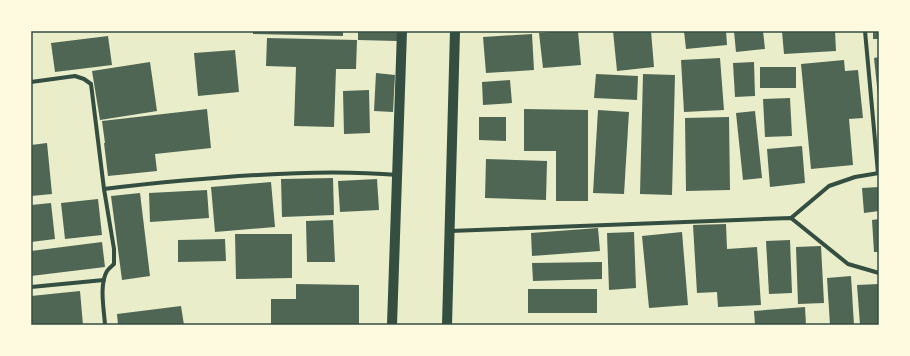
<svg xmlns="http://www.w3.org/2000/svg" width="910" height="356" font-family="Figtree,sans-serif">
<rect width="100%" height="100%" fill="#e9edc9"/>
<g fill="#4f6655">
<polygon points="253,31 343,31 343,36 253,34"/>
<polygon points="358,31 398,31 397,41 358,40"/>
<polygon points="563,31 578,31 581,65 543,68 539,33"/>
<polygon points="613,31 651,31 654,67 617,71"/>
<polygon points="684,31 726,31 727,45 686,49"/>
<polygon points="734,31 763,31 765,49 736,52"/>
<polygon points="782,31 835,31 836,51 784,54"/>
<rect x="873" y="31" width="6" height="8"/>
<polygon points="532,34 534,70 486,73 483,37"/>
<polygon points="108,36 112,65 55,72 51,43"/>
<polygon points="267,38 357,40 356,69 336,69 334,127 294,126 296,67 266,66"/>
<polygon points="235,50 239,92 198,96 194,53"/>
<polygon points="879,57 879,96 878,96 874,58"/>
<polygon points="720,58 724,110 684,112 681,60"/>
<polygon points="844,60 845,71 858,70 863,118 849,119 853,165 811,169 801,64"/>
<polygon points="150,62 157,111 100,120 92,71"/>
<polygon points="754,62 755,96 735,97 733,63"/>
<rect x="760" y="67" width="36" height="21"/>
<polygon points="376,73 395,75 393,112 374,111"/>
<polygon points="596,74 638,76 637,100 594,98"/>
<polygon points="643,74 675,75 672,195 640,194"/>
<polygon points="510,80 512,103 483,105 482,82"/>
<polygon points="369,90 370,133 344,134 343,91"/>
<polygon points="790,98 792,136 765,137 763,99"/>
<polygon points="207,109 211,148 155,154 157,171 108,176 104,143 105,143 102,121"/>
<polygon points="524,109 588,110 588,201 556,201 556,151 524,151"/>
<polygon points="598,110 629,112 624,194 593,193"/>
<polygon points="755,111 762,178 743,180 736,113"/>
<polygon points="479,117 506,117 506,141 479,140"/>
<polygon points="729,117 730,190 686,191 685,118"/>
<polygon points="47,143 52,194 31,196 31,145"/>
<polygon points="802,146 805,183 770,187 767,149"/>
<polygon points="486,159 547,161 546,200 485,198"/>
<polygon points="333,178 334,215 282,217 281,179"/>
<polygon points="377,179 379,210 340,212 338,181"/>
<polygon points="271,182 275,227 215,232 211,187"/>
<polygon points="879,187 879,211 864,213 862,188"/>
<polygon points="207,190 209,218 150,222 149,193"/>
<polygon points="140,193 150,276 122,280 111,196"/>
<polygon points="98,199 102,235 65,239 61,203"/>
<polygon points="51,203 55,239 31,242 31,205"/>
<polygon points="879,219 879,252 874,252 872,220"/>
<polygon points="333,220 335,262 307,262 306,221"/>
<polygon points="726,224 727,249 757,247 761,305 718,307 717,292 697,293 693,225"/>
<polygon points="598,228 600,251 532,256 531,233"/>
<polygon points="634,232 636,288 609,290 607,233"/>
<polygon points="682,232 688,305 649,308 642,236"/>
<polygon points="235,234 292,234 292,278 236,279"/>
<polygon points="225,239 226,261 178,262 178,240"/>
<polygon points="790,240 792,293 769,294 766,241"/>
<polygon points="102,242 105,267 31,276 31,251"/>
<polygon points="821,246 824,303 798,304 796,247"/>
<polygon points="602,262 602,279 533,281 532,263"/>
<polygon points="851,276 854,325 830,325 827,278"/>
<polygon points="296,284 359,285 359,325 271,325 271,299 296,299"/>
<polygon points="879,284 879,325 860,325 857,285"/>
<rect x="528" y="289" width="69" height="24"/>
<polygon points="80,291 83,325 31,325 31,296"/>
<polygon points="181,306 184,325 118,325 117,314"/>
<polygon points="805,307 806,325 755,325 754,311"/>
</g>
<g fill="none" stroke-linecap="round" stroke-linejoin="round">
<g stroke="#344e41" stroke-width="4">
<polyline points="865,31 878,173"/>
<path d="M 31,82 L 75,76 L 84,79 L 91,84 L 104,189 L 114,249 L 114,264 C 112,266 109,268 107,271 C 99,285 104,309 105,325"/>
<path d="M 104,189 C 155,183 207,178 258,175 C 305,172 351,171 398,175"/>
<polyline points="791,218 829,186 855,177 879,173"/>
<polyline points="450,231 791,218 848,264 879,273"/>
<polyline points="31,287 104,280"/>
</g>
<g stroke="#344e41" stroke-width="10">
<polyline points="392,325 402,31"/>
<polyline points="447,325 455,31"/>
</g>
</g>
<rect width="910" height="356" fill="none" stroke="#fefae0" stroke-width="64"/>
<rect x="32" y="32" width="846" height="292" fill="none" stroke="#344e41" stroke-width="1.5"/>
</svg>
